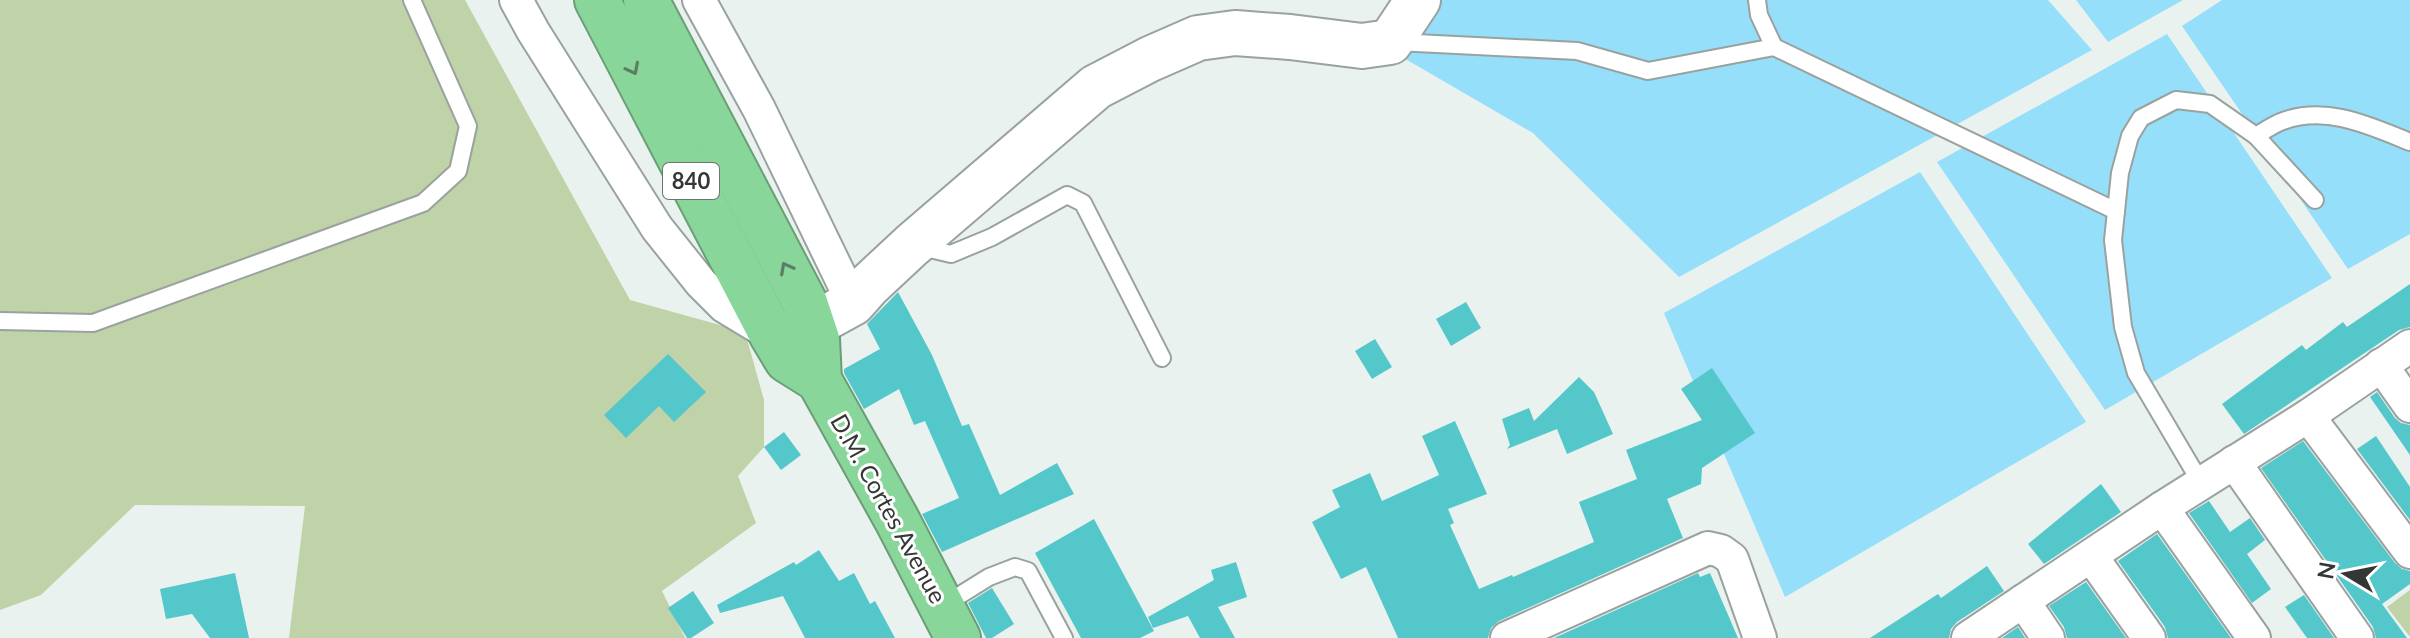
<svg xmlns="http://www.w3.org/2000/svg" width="2410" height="638" font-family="Lato,sans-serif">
<rect width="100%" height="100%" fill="#e9f2ef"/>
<g fill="#c0d2a7">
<polygon points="0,0 465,0 630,300 745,332 764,400 764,447 738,476 756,523 662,591 685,638 289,638 305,506 135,505 41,595 0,610"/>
<polygon points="2410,590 2410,637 2387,607"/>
</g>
<g fill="#95dffa">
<polygon points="1431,0 2048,0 2092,50 1679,277 1533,133 1402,57"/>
<polygon points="2076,0 2183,0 2108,42"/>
<polygon points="2222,0 2410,0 2410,234 2348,269 2182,26"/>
<polygon points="2167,34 2332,278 2105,410 1937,162"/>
<polygon points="1920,172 2086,422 1785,597 1664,313"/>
</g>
<g fill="#54c7cb">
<polygon points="2410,284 2410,327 2399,330 2244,434 2222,404 2302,345 2306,350 2343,322 2347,327"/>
<polygon points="898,292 932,355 962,426 969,424 1000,495 1057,463 1074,494 942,552 922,514 959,498 925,421 914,425 899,389 864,409 844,373 844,369 880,349 867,324"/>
<polygon points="1466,302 1481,328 1451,346 1436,319"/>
<polygon points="1375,339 1392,367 1372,379 1355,351"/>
<polygon points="668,354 706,392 674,422 659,406 626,438 604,415"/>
<polygon points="1712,368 1755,433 1702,468 1701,484 1667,499 1683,538 1499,621 1491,628 1488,638 1398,638 1366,567 1341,579 1312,522 1340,507 1332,490 1370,473 1382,501 1439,475 1422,436 1455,421 1487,494 1448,509 1454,523 1450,525 1479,589 1512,575 1513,577 1594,542 1579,502 1637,479 1626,450 1702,420 1681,389"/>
<polygon points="1579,377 1594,392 1613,434 1567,454 1557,429 1507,449 1510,445 1502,419 1529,408 1534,421"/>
<polygon points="2377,392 2395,418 2401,423 2410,425 2410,455 2370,397"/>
<polygon points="784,432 801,455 781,470 764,447"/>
<polygon points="2376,436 2410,487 2410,520 2357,449"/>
<polygon points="2303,441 2395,563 2402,569 2410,571 2410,584 2382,604 2407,638 2376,638 2373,627 2261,468"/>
<polygon points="2101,484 2121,512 2044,564 2028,544"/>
<polygon points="2209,501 2230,532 2250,518 2265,540 2247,554 2271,589 2252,603 2189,513"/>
<polygon points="1094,519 1154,631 1140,638 1081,638 1035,553"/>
<polygon points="2157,534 2231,638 2168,638 2165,627 2118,561"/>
<polygon points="819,550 839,581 854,573 870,604 875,601 895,638 805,638 783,596 720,613 717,605 794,562 796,565"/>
<polygon points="1236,562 1247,597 1218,607 1235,638 1200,638 1188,616 1153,628 1148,617 1214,580 1211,570"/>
<polygon points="1987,566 2004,591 1957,622 1951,629 1949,638 1870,638 1938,594 1941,598"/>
<polygon points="235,573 249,638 210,638 192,614 166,619 160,589"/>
<polygon points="1698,573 1700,577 1710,573 1738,638 1554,638"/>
<polygon points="2086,582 2126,638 2067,638 2064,627 2049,606"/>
<polygon points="992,588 1014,624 992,638 986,638 968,603"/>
<polygon points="693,591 714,623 691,638 687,638 668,608"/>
<polygon points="2304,595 2334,638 2307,638 2285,607"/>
<polygon points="2018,627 2025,638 2002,638"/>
</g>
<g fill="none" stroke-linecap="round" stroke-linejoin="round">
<defs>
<g id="lane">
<polyline points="1757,0 1759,15 1774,47"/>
<polyline points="1396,42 1577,51 1648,71 1774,47 2116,211"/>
<path d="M 2256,136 C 2264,131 2274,124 2283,121 C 2327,105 2370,126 2410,142"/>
<polyline points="917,246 951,254 992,237 1067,195 1083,203 1162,358"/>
<polyline points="0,321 93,323 423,203 458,171 468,126 412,0"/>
<polyline points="2201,483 2136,373 2123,327 2113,240 2120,173 2130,136 2141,118 2176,100 2210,104 2256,136 2315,200"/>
<polyline points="944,605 989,577 1015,567 1028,571 1064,638"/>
</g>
<g id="street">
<polyline points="516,0 533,31 657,228 701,283 724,306 772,335"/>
<polyline points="699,0 759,109 853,303"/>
<polyline points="2381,365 2410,406"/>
<polyline points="2308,416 2410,552"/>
<polyline points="2234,462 2357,638"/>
<polyline points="2162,508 2254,638"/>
<polyline points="2091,556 2149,638"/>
<polyline points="2023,601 2048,638"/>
<polyline points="1507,638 1708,548 1721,551 1732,559 1760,638"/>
<polyline points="1968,638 2162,508 2308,416 2410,346"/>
</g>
<polyline id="secondary" points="813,325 853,303 868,286 912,245 1096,87 1150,59 1198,38 1235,33 1290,37 1362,46 1390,42 1418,0"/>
<g id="highway">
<polyline points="597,0 772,335 787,360 819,380"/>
<polyline points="646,0 805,303 817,339 819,380 897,520 958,638"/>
</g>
</defs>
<use href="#lane" stroke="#99a29f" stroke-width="20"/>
<use href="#street" stroke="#99a29f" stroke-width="36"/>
<use href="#secondary" stroke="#99a29f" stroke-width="48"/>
<use href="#highway" stroke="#6b9e76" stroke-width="48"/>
<use href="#lane" stroke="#fff" stroke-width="16"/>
<use href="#street" stroke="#fff" stroke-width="32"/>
<use href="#secondary" stroke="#fff" stroke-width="44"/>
<use href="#highway" stroke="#88d699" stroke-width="44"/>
</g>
<defs><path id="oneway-chevron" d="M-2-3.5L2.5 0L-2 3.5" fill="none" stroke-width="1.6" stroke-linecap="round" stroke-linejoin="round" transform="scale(2)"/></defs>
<g stroke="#5a7f63">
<use href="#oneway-chevron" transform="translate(633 69) rotate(63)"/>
<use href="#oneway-chevron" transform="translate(786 268) rotate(-118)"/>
</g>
<g text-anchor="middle" stroke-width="6" stroke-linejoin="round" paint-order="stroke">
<rect fill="#fff" stroke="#717372" stroke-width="2" x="663" y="163" width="56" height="36" rx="6"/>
<g font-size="22" font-weight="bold" fill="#343736">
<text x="691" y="189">840</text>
</g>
<g font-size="24" fill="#343736" stroke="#fff">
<text transform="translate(888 509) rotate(61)" y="8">D.M. Cortes Avenue</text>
</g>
</g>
<g transform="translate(2346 574) rotate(280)" stroke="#ffffff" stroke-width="6" paint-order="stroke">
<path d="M0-6L14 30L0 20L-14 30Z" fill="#343736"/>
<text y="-12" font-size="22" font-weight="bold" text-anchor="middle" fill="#343736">N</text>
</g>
</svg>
